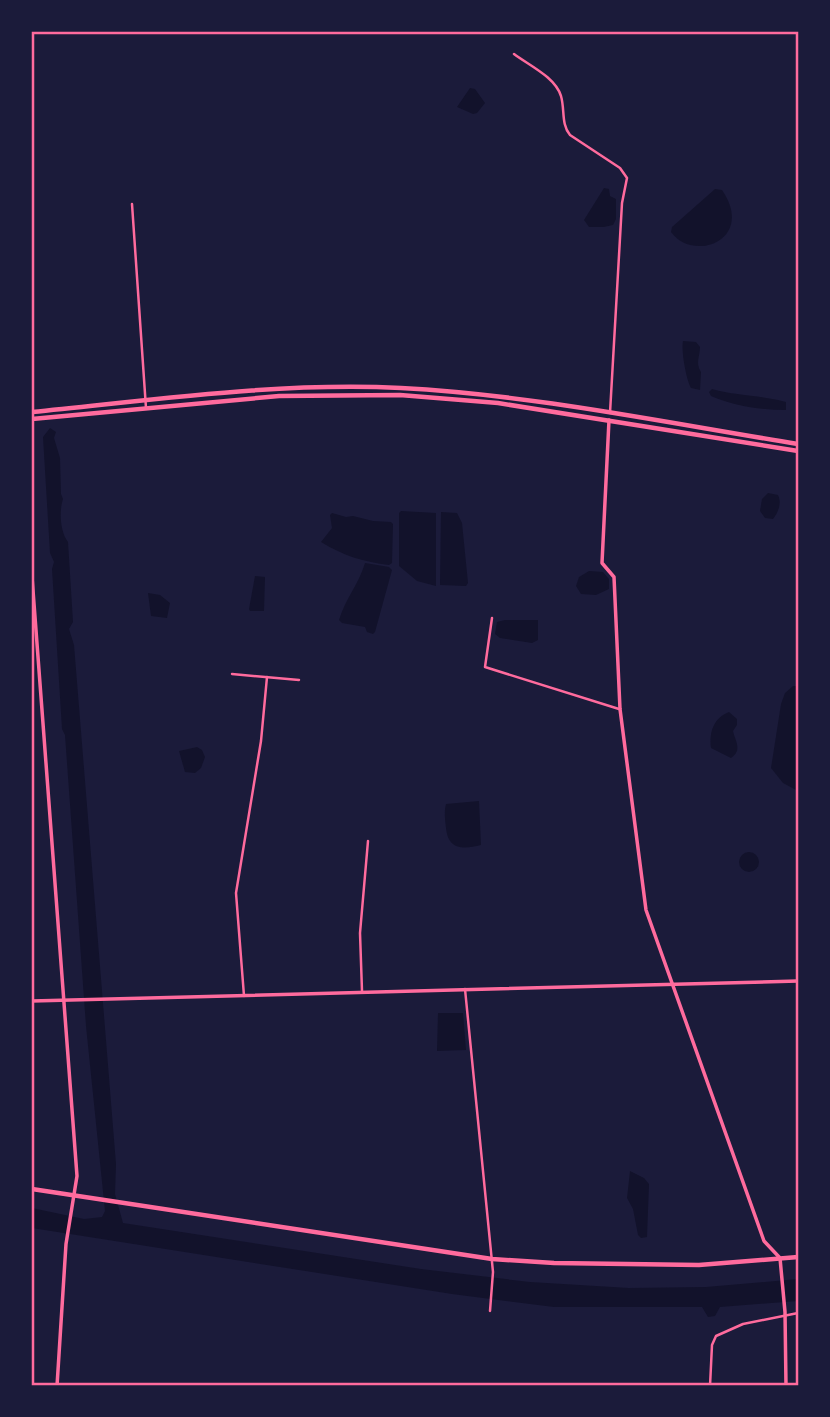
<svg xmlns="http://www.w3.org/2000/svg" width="830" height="1417" font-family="Montserrat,sans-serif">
<rect width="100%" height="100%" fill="#1b1b3a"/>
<g fill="#12122b">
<polygon points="470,88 475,89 485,103 477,113 473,114 457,107"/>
<polygon points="604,188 609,189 610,196 616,199 616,219 613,225 604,227 589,227 584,220"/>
<path d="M 715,189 L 722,190 C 756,240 693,263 671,232 L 672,227 Z"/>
<path d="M 683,341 L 696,342 L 700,347 C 700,356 695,363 701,372 L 700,390 L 691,388 C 686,379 681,350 683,341 Z"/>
<path d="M 712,389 C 736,396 762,395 786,402 L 786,410 C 761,410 734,406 711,396 L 709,392 Z"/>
<path d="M 50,428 L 56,432 L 54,438 L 60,458 L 61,494 L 63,499 C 59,511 60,532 68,542 L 73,622 L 69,629 L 74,645 L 116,1164 L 115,1194 L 123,1223 L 421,1269 L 530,1282 L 629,1288 L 706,1287 L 798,1279 L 798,1301 L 720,1307 L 715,1316 L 708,1317 L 702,1307 L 554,1307 L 452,1294 L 32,1228 L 32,1208 L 84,1219 L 102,1217 L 105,1211 L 86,1026 L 65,735 L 62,729 L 52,569 L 54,562 L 50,553 L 43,437 Z"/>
<path d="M 768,493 L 778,495 C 782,503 778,513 773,519 L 765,518 L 760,511 L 762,499 Z"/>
<polygon points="401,511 436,513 436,586 417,581 399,566 399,513"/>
<polygon points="441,512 457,513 462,523 468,583 466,586 440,585"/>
<path d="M 332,513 L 346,517 L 353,516 L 373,521 L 391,522 L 393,524 L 392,563 L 389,565 C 364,562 344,556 321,542 L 332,528 L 330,515 Z"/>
<path d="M 365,563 L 389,567 L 392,570 L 375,632 L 373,634 L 367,632 L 365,627 L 342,623 L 339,620 C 345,599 359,584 365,563 Z"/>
<polygon points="589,571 603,572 609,579 609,589 596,595 581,594 576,586 579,577"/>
<polygon points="255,576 265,577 264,611 250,611 249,609"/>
<polygon points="148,593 160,595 170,603 167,618 151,616"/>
<polygon points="505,620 538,620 538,640 532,643 500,638 495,634 497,622"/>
<polygon points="793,686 798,686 798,791 783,783 771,768 781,704 785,693"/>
<path d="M 729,712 L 737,719 L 737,725 L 733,731 C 735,741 743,750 731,758 L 711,748 C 709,731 714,718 729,712 Z"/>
<polygon points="197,747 202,750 205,757 201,768 195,773 185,772 179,751"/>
<path d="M 479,801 L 481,845 C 462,850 448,849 446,828 C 445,819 444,812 446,804 Z"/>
<circle cx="749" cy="862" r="10"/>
<polygon points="438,1013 463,1013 466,1050 437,1051"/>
<polygon points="630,1171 644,1178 649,1184 647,1237 641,1238 638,1235 633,1209 627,1198"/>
</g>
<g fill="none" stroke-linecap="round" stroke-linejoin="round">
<g stroke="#ff6b9d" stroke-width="2.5">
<path d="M 514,54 C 530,66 555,77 561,96 C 565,110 561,124 570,135 L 620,168 L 627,178 L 622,203 L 610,413"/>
<polyline points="132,204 146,408"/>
<polyline points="492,618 485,667 619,709"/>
<polyline points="232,674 299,680"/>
<polyline points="465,989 493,1272 490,1311"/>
<polyline points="362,991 360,933 368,841"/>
<polyline points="244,996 236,893 261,741 267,677"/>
<polyline points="710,1386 712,1345 716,1336 743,1324 798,1313"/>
</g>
<g stroke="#ff6b9d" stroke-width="3.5">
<polyline points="609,420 602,563 614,577 620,709 646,910 764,1241 780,1258 785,1312 786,1386"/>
<polyline points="32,577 77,1176 66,1244 57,1386"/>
<polyline points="32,1001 798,981"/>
</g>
<g stroke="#ff6b9d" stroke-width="4.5">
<path d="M 32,412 C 154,400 277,382 401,388 C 534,395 667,423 798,444"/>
<polyline points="32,419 279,396 400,395 498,403 798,451"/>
<polyline points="32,1189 492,1259 554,1263 699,1265 798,1257"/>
</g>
</g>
<rect width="830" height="1417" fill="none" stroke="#1b1b3a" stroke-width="66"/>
<rect x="33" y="33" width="764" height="1351" fill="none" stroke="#ff6b9d" stroke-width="2.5"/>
</svg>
